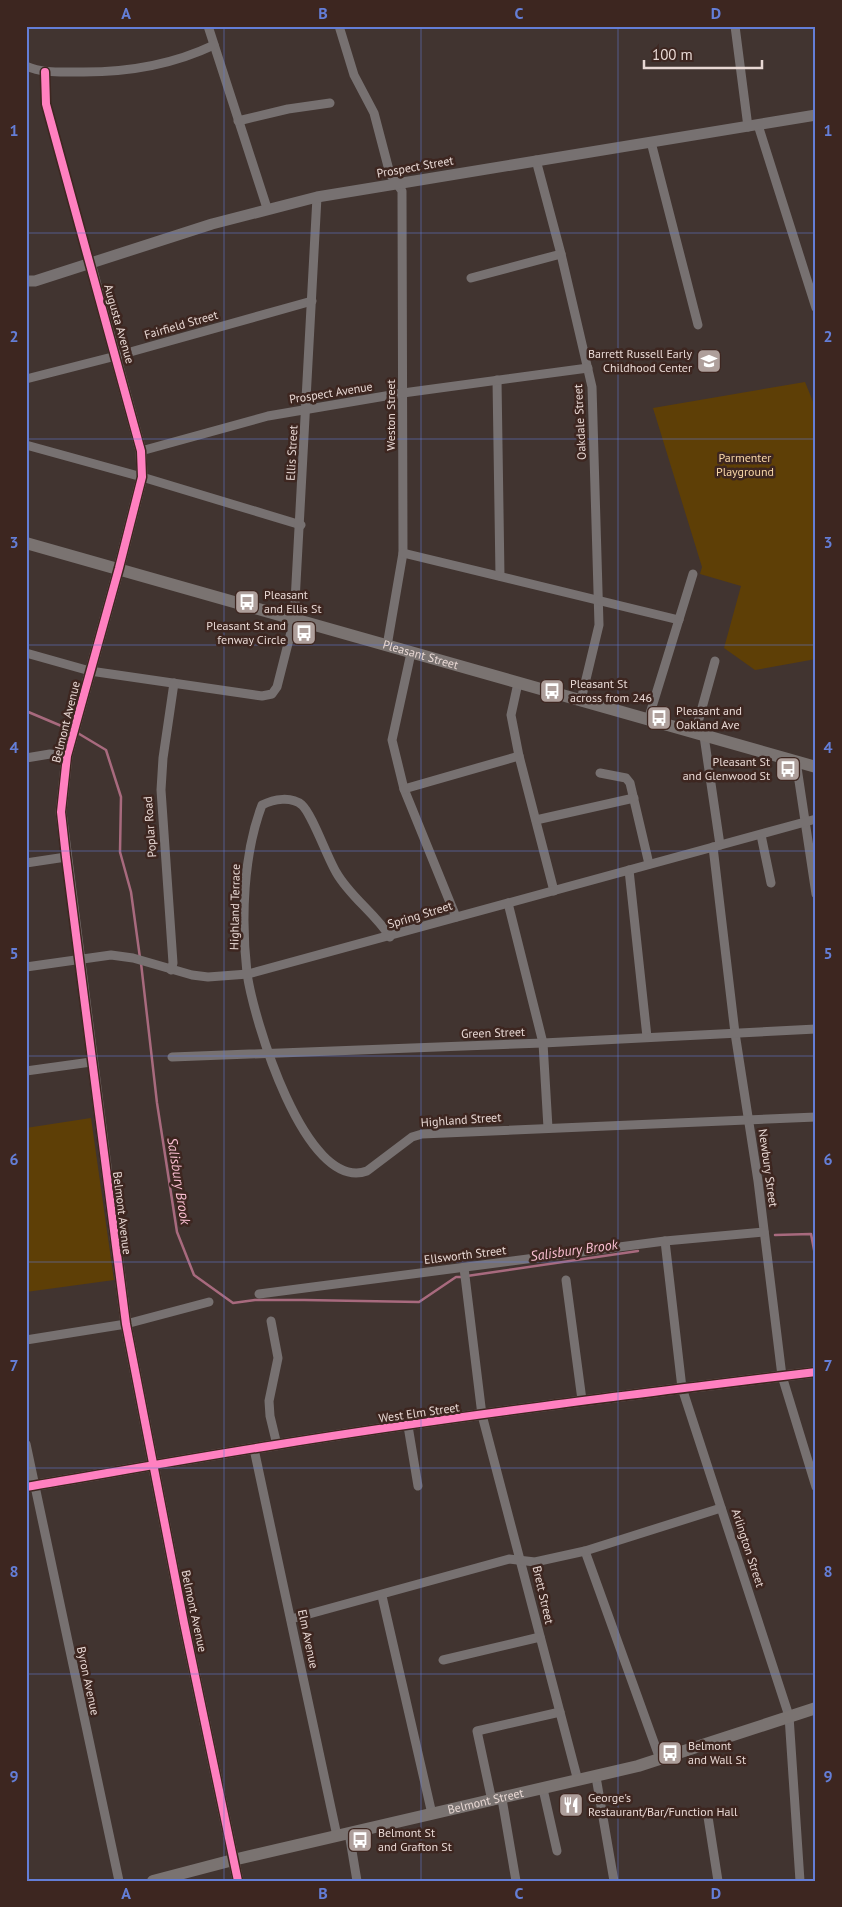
<svg xmlns="http://www.w3.org/2000/svg" width="842" height="1907" font-family="'PT Sans',sans-serif">
<rect width="100%" height="100%" fill="#413430"/>
<g fill="#5e3f06">
<polygon points="805,382 816,409 816,659 755,670 724,648 741,586 700,574 702,567 653,408"/>
<polygon points="91,1118 114,1280 26,1292 26,1128"/>
</g>
<g fill="none" stroke-linecap="round" stroke-linejoin="round">
<g stroke="#a86a7e" stroke-width="2.5">
<polyline points="26,711 71,730"/>
<polyline points="76,732 106,750 121,797 120,852 131,892 140,958"/>
<polyline points="141,963 157,1103 177,1232 194,1275 233,1303 255,1300 304,1300 419,1302 456,1277 462,1277"/>
<polyline points="775,1235 811,1234 816,1260"/>
<polyline points="467,1276 638,1251"/>
</g>
<g stroke="#777171" stroke-width="9">
<polyline points="208,26 267,208"/>
<polyline points="339,26 354,75 374,113 390,174 402,191 403,553 387,646"/>
<polyline points="735,26 748,127"/>
<path d="M 26,66 C 42,73 58,72 75,72 C 123,73 170,66 214,45"/>
<polyline points="45,72 46,104 90,263"/>
<polyline points="238,121 288,109 330,103"/>
<polyline points="758,125 816,308"/>
<polyline points="651,142 698,325"/>
<polyline points="536,160 561,254 592,387 599,625 581,700"/>
<polyline points="471,278 561,254"/>
<polyline points="26,379 116,356 312,301"/>
<polyline points="497,380 500,576"/>
<polyline points="26,445 142,477 301,525"/>
<polyline points="141,451 268,416 403,393 588,368"/>
<polyline points="403,553 679,620"/>
<polyline points="26,653 90,671 262,696 272,694 277,687 294,620 317,197"/>
<polyline points="411,653 392,740 404,789 456,917"/>
<polyline points="518,683 511,715 519,756 554,891"/>
<polyline points="648,720 693,574"/>
<polyline points="695,733 715,661"/>
<polyline points="704,736 720,845"/>
<polyline points="26,758 50,754 67,756"/>
<polyline points="796,761 816,894"/>
<polyline points="600,773 626,778 630,783 649,864"/>
<polyline points="404,789 519,756"/>
<polyline points="536,820 634,798"/>
<polyline points="761,835 771,883"/>
<polyline points="713,847 735,1033 758,1181 782,1376 816,1487"/>
<polyline points="26,863 66,857"/>
<polyline points="629,870 647,1037"/>
<polyline points="508,903 543,1043 548,1128"/>
<path d="M 390,937 C 375,913 350,897 336,872 C 327,857 312,814 302,805 C 291,796 274,799 262,805 C 243,855 241,920 247,973 C 253,1017 305,1193 367,1171 L 412,1137 L 422,1134 L 816,1117"/>
<polyline points="26,967 111,955 133,958 192,975 208,977 248,974 816,819"/>
<polyline points="171,970 173,963 161,790 163,758 174,683"/>
<polyline points="172,1057 543,1043 816,1029"/>
<polyline points="26,1071 91,1062"/>
<polyline points="665,1241 682,1388 789,1716 800,1881"/>
<polyline points="464,1268 482,1415 578,1781"/>
<polyline points="566,1280 582,1400"/>
<polyline points="259,1294 665,1241 764,1232"/>
<polyline points="271,1321 278,1358 269,1401 270,1416 277,1445"/>
<polyline points="26,1340 126,1324 209,1302"/>
<polyline points="408,1426 418,1486"/>
<polyline points="26,1444 119,1881"/>
<polyline points="254,1449 337,1836"/>
<polyline points="585,1551 660,1759"/>
<polyline points="382,1596 432,1814"/>
<polyline points="291,1619 509,1559 535,1562 585,1551 721,1508"/>
<polyline points="443,1660 540,1637"/>
<polyline points="596,1777 614,1881"/>
<polyline points="543,1789 557,1851"/>
<polyline points="502,1799 516,1881"/>
<polyline points="492,1801 477,1731 560,1712"/>
<polyline points="708,1817 718,1881"/>
<polyline points="349,1833 357,1881"/>
</g>
<g stroke="#777171" stroke-width="11">
<polyline points="90,263 141,451 142,477 119,568 67,756 61,812 126,1324 184,1623 238,1881"/>
<polyline points="26,281 35,281 212,224 317,197 816,115"/>
<path d="M 26,1487 C 109,1473 192,1458 275,1445 C 455,1416 635,1394 816,1372"/>
</g>
<g stroke="#7a7371" stroke-width="12">
<path id="s1" d="M 26,543 L 816,767"/>
<path id="s2" d="M 153,1881 L 233,1860 L 638,1766 L 816,1708"/>
</g>
<defs>
<g id="cycleway">
<polyline points="45,72 46,104 141,451 142,477 119,568 67,756 61,812 66,857 126,1324 184,1623 238,1881"/>
<path d="M 26,1487 C 109,1473 192,1458 275,1445 C 455,1416 635,1394 816,1372"/>
</g>
</defs>
<use href="#cycleway" stroke="#3d2620" stroke-width="11"/>
<use href="#cycleway" stroke="#ff80c0" stroke-width="8"/>
</g>
<path fill="none" stroke="#647ed7" stroke-width="1" stroke-opacity="0.55" d="M 224,26 L 224,1881M 421,26 L 421,1881M 618,26 L 618,1881M 26,233 L 816,233M 26,439 L 816,439M 26,645 L 816,645M 26,851 L 816,851M 26,1056 L 816,1056M 26,1262 L 816,1262M 26,1468 L 816,1468M 26,1674 L 816,1674"/>
<defs>
<symbol id="school-square" viewBox="-11 -11 22 22"><rect x="-9" y="-9" width="18" height="18" rx="4" fill="#ae9f9b" stroke="#3d2620"/><path d="M0-5L7-2L0 1L-7-2ZM-4 1L0 2.5L4 1V4Q0 6-4 4Z" fill="#fff"/></symbol>
<symbol id="bus-square" viewBox="-11 -11 22 22"><rect x="-9" y="-9" width="18" height="18" rx="4" fill="#ae9f9b" stroke="#3d2620"/><path d="M-5-6H5V4H4V6H2V4H-2V6H-4V4H-5ZM-3.5-4V0h7V-4ZM-3.5 1.2v1.5H-2V1.2ZM2 1.2v1.5H3.5V1.2Z" fill="#fff"/></symbol>
<symbol id="restaurant-square" viewBox="-11 -11 22 22"><rect x="-9" y="-9" width="18" height="18" rx="4" fill="#ae9f9b" stroke="#3d2620"/><path d="M-5-6h1v4h1v-4h1v4h1v-4h1v5L-1.5 .5V6h-2V.5L-5-1ZM5-6V6H3V1.5H1.5Q1.5-4 5-6Z" fill="#fff"/></symbol>
</defs>
<g fill-rule="evenodd">
<use href="#school-square" x="695" y="347" width="28" height="28"/>
<use href="#bus-square" x="233" y="588" width="28" height="28"/>
<use href="#bus-square" x="290" y="619" width="28" height="28"/>
<use href="#bus-square" x="538" y="677" width="28" height="28"/>
<use href="#bus-square" x="645" y="704" width="28" height="28"/>
<use href="#bus-square" x="774" y="755" width="28" height="28"/>
<use href="#bus-square" x="656" y="1739" width="28" height="28"/>
<use href="#restaurant-square" x="557" y="1791" width="28" height="28"/>
<use href="#bus-square" x="346" y="1826" width="28" height="28"/>
</g>
<g text-anchor="middle" stroke-width="5" stroke-linejoin="round" paint-order="stroke">
<g font-size="12" fill="#e8d8d4" stroke="#3d2620">
<text transform="translate(415 167) rotate(-10)" y="4">Prospect Street</text>
<text transform="translate(119 324) rotate(74)" y="4">Augusta Avenue</text>
<text transform="translate(181 325) rotate(-16)" y="4">Fairfield Street</text>
<text transform="translate(331 393) rotate(-9)" y="4">Prospect Avenue</text>
<text transform="translate(391 415) rotate(-90)" y="4">Weston Street</text>
<text transform="translate(580 422) rotate(-93)" y="4">Oakdale Street</text>
<text transform="translate(292 453) rotate(-87)" y="4">Ellis Street</text>
<text dy="4" stroke="none"><textPath href="#s1" startOffset="410">Pleasant Street</textPath></text>
<text transform="translate(66 722) rotate(-76)" y="4">Belmont Avenue</text>
<text transform="translate(150 827) rotate(-94)" y="4">Poplar Road</text>
<text transform="translate(235 907) rotate(-89)" y="4">Highland Terrace</text>
<text transform="translate(420 915) rotate(-17)" y="4">Spring Street</text>
<text transform="translate(493 1033) rotate(-2)" y="4">Green Street</text>
<text transform="translate(461 1120) rotate(-4)" y="4">Highland Street</text>
<text transform="translate(768 1168) rotate(82)" y="4">Newbury Street</text>
<text transform="translate(122 1213) rotate(83)" y="4">Belmont Avenue</text>
<text transform="translate(465 1255) rotate(-7)" y="4">Ellsworth Street</text>
<text transform="translate(419 1413) rotate(-8)" y="4">West Elm Street</text>
<text transform="translate(748 1548) rotate(72)" y="4">Arlington Street</text>
<text transform="translate(543 1595) rotate(77)" y="4">Brett Street</text>
<text transform="translate(194 1611) rotate(78)" y="4">Belmont Avenue</text>
<text transform="translate(308 1639) rotate(78)" y="4">Elm Avenue</text>
<text transform="translate(88 1681) rotate(78)" y="4">Byron Avenue</text>
<text dy="4" stroke="none"><textPath href="#s2" startOffset="342">Belmont Street</textPath></text>
</g>
<g font-size="12" fill="#e8d8d4" stroke="#3d2620" text-anchor="start">
<text x="692" y="358" text-anchor="end">Barrett Russell Early<tspan x="692" dy="14">Childhood Center</tspan></text>
<text x="264" y="599">Pleasant<tspan x="264" dy="14">and Ellis St</tspan></text>
<text x="286" y="630" text-anchor="end">Pleasant St and<tspan x="286" dy="14">fenway Circle</tspan></text>
<text x="570" y="688">Pleasant St<tspan x="570" dy="14">across from 246</tspan></text>
<text x="676" y="715">Pleasant and<tspan x="676" dy="14">Oakland Ave</tspan></text>
<text x="770" y="766" text-anchor="end">Pleasant St<tspan x="770" dy="14">and Glenwood St</tspan></text>
<text x="688" y="1750">Belmont<tspan x="688" dy="14">and Wall St</tspan></text>
<text x="588" y="1802">George's<tspan x="588" dy="14">Restaurant/Bar/Function Hall</tspan></text>
<text x="378" y="1837">Belmont St<tspan x="378" dy="14">and Grafton St</tspan></text>
</g>
<g font-size="12" fill="#f7d6a7" stroke="#3d2620">
<text x="745" y="462">Parmenter<tspan x="745" dy="14">Playground</tspan></text>
</g>
<g font-size="14" font-style="italic" fill="#fbbfd2" stroke="#3d2620">
<text transform="translate(179 1181) rotate(81)" y="5">Salisbury Brook</text>
<text transform="translate(574 1250) rotate(-8)" y="5">Salisbury Brook</text>
</g>
</g>
<rect width="842" height="1907" fill="none" stroke="#3d2620" stroke-width="55"/>
<path d="M644 60v8h118v-8" fill="none" stroke="#e8d8d4" stroke-width="2.5"/>
<text x="652" y="60" font-size="15" fill="#e8d8d4" stroke="#3d2620" stroke-width="4" paint-order="stroke">100 m</text>
<rect x="28" y="28" width="786" height="1852" fill="none" stroke="#647ed7" stroke-width="2"/>
<g font-size="16" text-anchor="middle" font-weight="bold" fill="#647ed7">
<text x="126" y="19">A</text>
<text x="323" y="19">B</text>
<text x="519" y="19">C</text>
<text x="716" y="19">D</text>
<text x="14" y="136">1</text>
<text x="828" y="136">1</text>
<text x="14" y="342">2</text>
<text x="828" y="342">2</text>
<text x="14" y="548">3</text>
<text x="828" y="548">3</text>
<text x="14" y="753">4</text>
<text x="828" y="753">4</text>
<text x="14" y="959">5</text>
<text x="828" y="959">5</text>
<text x="14" y="1165">6</text>
<text x="828" y="1165">6</text>
<text x="14" y="1371">7</text>
<text x="828" y="1371">7</text>
<text x="14" y="1577">8</text>
<text x="828" y="1577">8</text>
<text x="14" y="1782">9</text>
<text x="828" y="1782">9</text>
<text x="126" y="1899">A</text>
<text x="323" y="1899">B</text>
<text x="519" y="1899">C</text>
<text x="716" y="1899">D</text>
</g>
</svg>
